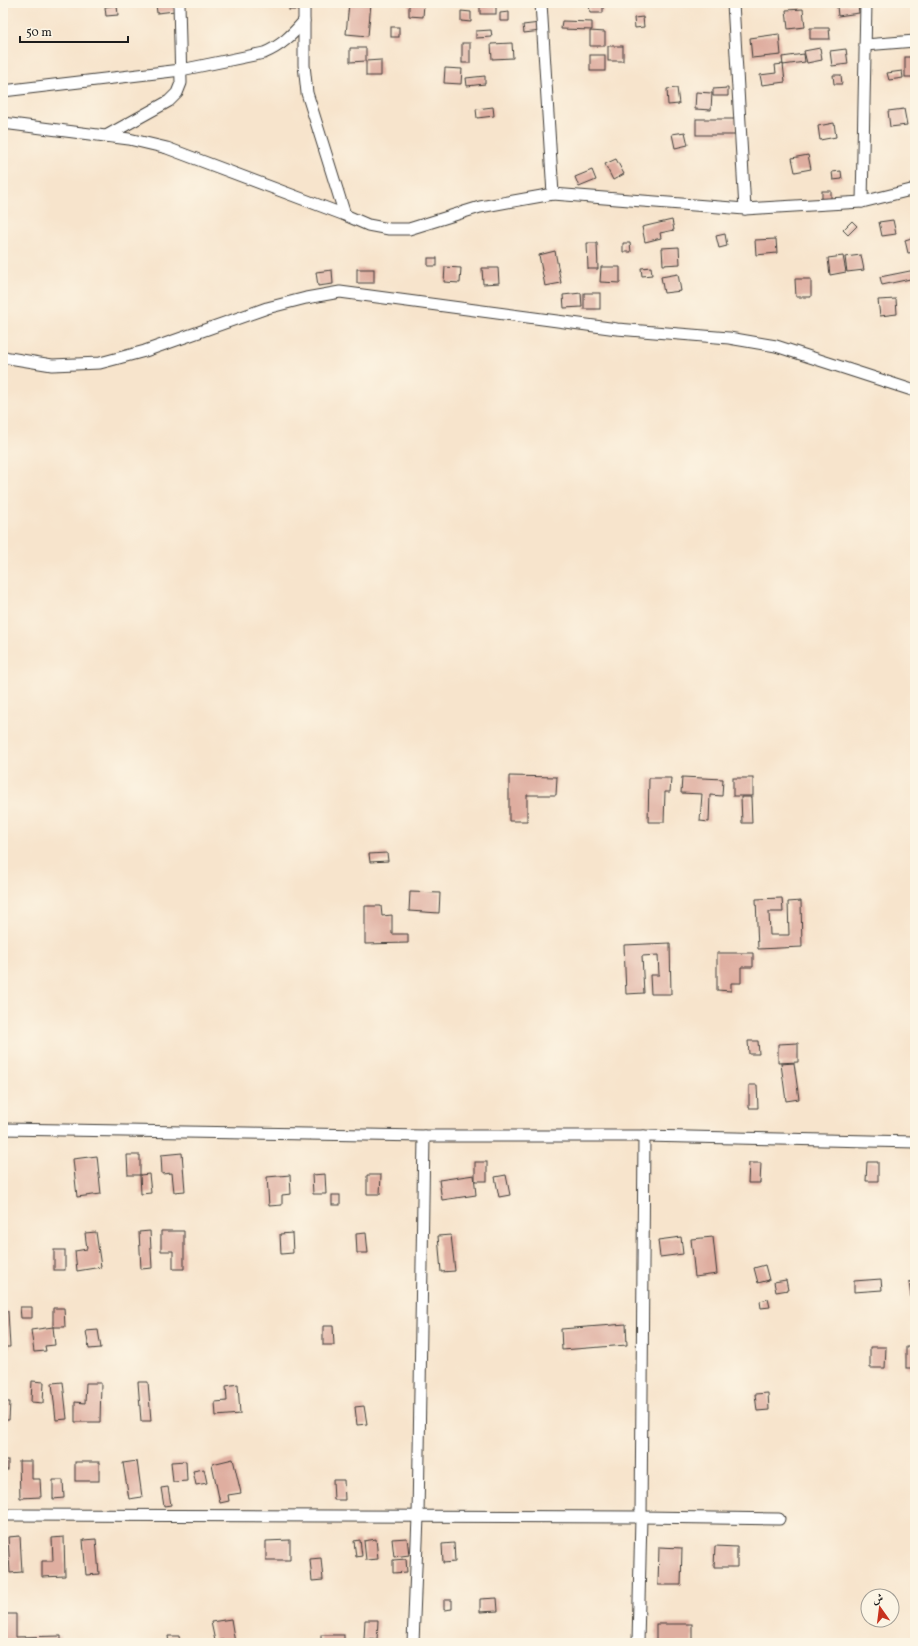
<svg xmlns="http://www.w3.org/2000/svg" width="918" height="1646" font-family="Vollkorn,Amiri,serif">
<rect width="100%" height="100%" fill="#fcf5e5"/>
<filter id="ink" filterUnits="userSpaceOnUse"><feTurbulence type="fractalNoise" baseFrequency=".025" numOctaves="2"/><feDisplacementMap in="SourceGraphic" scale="8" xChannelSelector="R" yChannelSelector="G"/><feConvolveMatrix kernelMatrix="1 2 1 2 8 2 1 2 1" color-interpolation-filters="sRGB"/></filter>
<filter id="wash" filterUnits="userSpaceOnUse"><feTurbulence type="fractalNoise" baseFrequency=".012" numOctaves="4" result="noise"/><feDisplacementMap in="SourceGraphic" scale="16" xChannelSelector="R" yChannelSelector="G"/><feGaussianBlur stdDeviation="0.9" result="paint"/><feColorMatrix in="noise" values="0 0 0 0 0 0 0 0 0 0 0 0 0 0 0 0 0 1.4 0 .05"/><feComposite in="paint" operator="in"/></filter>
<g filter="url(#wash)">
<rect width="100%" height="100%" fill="#f7e4cc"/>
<g id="blocks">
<g fill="#dfaea0">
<polygon points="174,3 175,11 157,13 156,4"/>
<rect x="289" y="3" width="9" height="7"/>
<polygon points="349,3 371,3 368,36 346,34"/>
<polygon points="409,3 424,4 423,17 409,16"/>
<polygon points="589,3 603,3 603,13 590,13"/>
<polygon points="858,4 859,13 838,16 837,6"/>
<polygon points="117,5 118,15 106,16 105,7"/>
<rect x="480" y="6" width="16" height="8"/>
<polygon points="803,9 805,27 788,29 786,10"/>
<polygon points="461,11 471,12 471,22 461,21"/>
<polygon points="509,12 509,21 500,21 500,13"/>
<polygon points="643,17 644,27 635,28 634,18"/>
<polygon points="562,21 592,22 592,30 561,29"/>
<polygon points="540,23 541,31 524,33 523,25"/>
<rect x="391" y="27" width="8" height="10"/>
<polygon points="810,28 829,28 830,39 810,39"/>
<polygon points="491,30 492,37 476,38 476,31"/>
<polygon points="590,31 605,32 605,46 590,46"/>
<polygon points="779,34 781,55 752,58 750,38"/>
<rect x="462" y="43" width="8" height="20"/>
<polygon points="512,43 513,58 492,59 491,44"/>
<rect x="608" y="46" width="15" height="15"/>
<polygon points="350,48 366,48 366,61 381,60 381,76 366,76 366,61 350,62"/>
<polygon points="820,48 822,60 807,63 804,51"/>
<polygon points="846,49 848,64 832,66 830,51"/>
<polygon points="804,54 805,62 783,65 782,57"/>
<rect x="590" y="55" width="15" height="16"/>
<rect x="905" y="57" width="9" height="20"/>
<polygon points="783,64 785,82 762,85 760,75 776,73 775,65"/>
<polygon points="445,68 462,69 461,84 444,83"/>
<polygon points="902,71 903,78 889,80 887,73"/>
<polygon points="833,75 841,75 842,84 834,84"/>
<polygon points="485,76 485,84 467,86 466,78"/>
<polygon points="677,88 679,104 668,105 667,89"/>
<polygon points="728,88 728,96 713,96 713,89"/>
<polygon points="696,92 712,93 711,110 695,109"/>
<polygon points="493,107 494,116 477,118 476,109"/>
<polygon points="904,109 907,125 890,127 888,111"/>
<rect x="696" y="119" width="40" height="16"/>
<polygon points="834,123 836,137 820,140 818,126"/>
<polygon points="685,132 688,145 675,148 672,134"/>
<polygon points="808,155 811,169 795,172 792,158"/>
<polygon points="616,159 624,174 613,180 605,164"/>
<polygon points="592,170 596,180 579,187 575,177"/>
<polygon points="841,171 842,179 833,180 832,172"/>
<rect x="822" y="191" width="9" height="9"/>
<polygon points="672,220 674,230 660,233 661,238 645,242 642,227"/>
<polygon points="893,220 896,234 882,236 879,222"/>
<polygon points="852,221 857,226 848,235 843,230"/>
<polygon points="725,234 727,246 719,248 716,236"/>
<polygon points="915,237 915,252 908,253 905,240"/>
<polygon points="776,239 777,253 756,255 755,240"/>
<polygon points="587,243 597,243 598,269 588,269"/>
<polygon points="623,243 630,243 631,252 623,252"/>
<polygon points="679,247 680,264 663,265 662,248"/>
<polygon points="555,251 561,283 545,286 539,255"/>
<polygon points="861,255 864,270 847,272 845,257"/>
<polygon points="843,256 846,272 830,275 828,258"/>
<rect x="428" y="258" width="9" height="8"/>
<polygon points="445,267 461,268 460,283 444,282"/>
<polygon points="601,267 620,267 620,283 600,282"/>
<polygon points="651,267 652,275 642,276 641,268"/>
<polygon points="482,268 498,268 499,283 483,284"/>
<rect x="357" y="269" width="17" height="14"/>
<polygon points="332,270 333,284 318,286 316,272"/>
<polygon points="915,270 915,278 882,285 880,277"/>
<polygon points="678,274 681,291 664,293 661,277"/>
<polygon points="795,279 811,279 811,297 796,297"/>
<polygon points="581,293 582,307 564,308 563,295"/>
<rect x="584" y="293" width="16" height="16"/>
<polygon points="896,299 897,314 880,316 878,300"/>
<polygon points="509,776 557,777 556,795 527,795 527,821 509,821"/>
<polygon points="682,777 723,779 722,796 710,795 709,822 700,821 702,794 681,793"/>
<polygon points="649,778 671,778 670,792 665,792 664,822 648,822"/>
<rect x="733" y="778" width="20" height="18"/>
<polygon points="741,797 751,797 752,823 742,823"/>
<polygon points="387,853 388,861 370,862 369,854"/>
<polygon points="410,892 440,893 439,913 409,911"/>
<polygon points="782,898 783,912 769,912 770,935 789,935 788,902 801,901 802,947 758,949 756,899"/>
<polygon points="365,906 381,906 382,916 392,915 392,934 408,934 408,943 365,944"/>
<polygon points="670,943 671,994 651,994 650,975 659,975 658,955 642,956 644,993 626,994 624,945"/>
<polygon points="717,953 753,953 753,967 741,967 741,983 731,983 731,991 717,990"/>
<polygon points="748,1041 758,1041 759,1054 749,1054"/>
<polygon points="798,1043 798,1062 778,1063 778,1044"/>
<polygon points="794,1063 799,1099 786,1101 781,1064"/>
<polygon points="749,1085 757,1085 758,1108 749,1108"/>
<polygon points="182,1153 185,1191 174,1192 172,1173 162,1174 161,1155"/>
<polygon points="127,1155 140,1155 140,1175 128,1175"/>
<polygon points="97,1156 101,1194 77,1197 73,1159"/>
<rect x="475" y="1162" width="12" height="19"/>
<polygon points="867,1162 878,1162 878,1181 866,1181"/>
<polygon points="749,1163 761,1163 760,1183 748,1183"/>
<polygon points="149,1174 151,1193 141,1194 140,1175"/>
<polygon points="325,1174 326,1194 313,1194 312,1175"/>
<polygon points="290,1175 291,1194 282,1195 282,1205 269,1206 267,1177"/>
<polygon points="367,1175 381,1175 380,1194 367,1194"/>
<polygon points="474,1175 476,1195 442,1200 439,1180"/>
<polygon points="506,1175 510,1195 499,1197 495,1177"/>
<rect x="332" y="1195" width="8" height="10"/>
<polygon points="150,1231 152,1268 141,1269 139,1232"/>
<polygon points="161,1231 184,1231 184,1269 173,1269 173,1251 161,1251"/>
<polygon points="96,1232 101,1267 77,1271 75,1251 87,1249 85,1233"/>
<polygon points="292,1233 293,1253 281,1254 280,1234"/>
<polygon points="366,1233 368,1253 357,1253 356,1234"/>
<polygon points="451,1235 455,1271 441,1272 438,1236"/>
<polygon points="681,1237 683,1254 660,1257 658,1240"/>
<polygon points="713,1237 717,1274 695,1277 691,1239"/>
<rect x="54" y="1250" width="11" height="20"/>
<polygon points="765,1265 769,1280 758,1283 754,1268"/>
<polygon points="881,1279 882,1290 854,1292 854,1281"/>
<polygon points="786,1280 788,1290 776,1292 774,1282"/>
<polygon points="915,1281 915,1296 911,1297 909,1282"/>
<polygon points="768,1299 770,1307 761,1308 760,1301"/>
<polygon points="20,1307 32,1307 32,1318 21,1318"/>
<polygon points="53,1308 64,1308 65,1327 53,1327"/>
<polygon points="3,1311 8,1311 10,1347 3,1347"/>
<polygon points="626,1324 627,1345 562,1350 561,1329"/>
<polygon points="323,1326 333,1326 334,1345 323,1345"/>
<polygon points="53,1327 55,1345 45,1346 46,1351 34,1352 31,1330"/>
<polygon points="98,1330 101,1348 89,1349 86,1331"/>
<polygon points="870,1347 886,1347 885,1368 870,1368"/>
<rect x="906" y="1347" width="9" height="21"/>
<polygon points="32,1381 44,1382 43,1403 31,1402"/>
<polygon points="63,1382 67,1419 56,1420 52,1383"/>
<polygon points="138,1382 148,1382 151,1421 141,1421"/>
<polygon points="86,1383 101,1383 100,1422 75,1422 75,1402 85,1403"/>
<polygon points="238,1384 240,1414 216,1416 215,1402 227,1401 226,1386"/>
<polygon points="768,1393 769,1410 757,1411 755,1394"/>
<polygon points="3,1402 10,1402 9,1420 3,1420"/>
<polygon points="364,1406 367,1424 357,1425 355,1407"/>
<polygon points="233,1459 241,1493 228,1495 229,1501 220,1503 212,1464"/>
<rect x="3" y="1460" width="5" height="10"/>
<polygon points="19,1461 32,1461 32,1479 40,1479 41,1497 20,1498"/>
<polygon points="137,1461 142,1497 129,1499 123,1463"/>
<polygon points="186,1461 187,1481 173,1482 171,1462"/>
<rect x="75" y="1462" width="24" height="19"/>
<polygon points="204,1469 207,1483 196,1485 193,1471"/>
<polygon points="53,1480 63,1480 64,1498 53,1499"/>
<polygon points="333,1480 344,1480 345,1500 334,1500"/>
<polygon points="3,1483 7,1507 3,1507"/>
<polygon points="168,1487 171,1505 164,1506 161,1488"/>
<polygon points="20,1536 22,1572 10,1573 8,1537"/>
<polygon points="64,1537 65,1576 42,1577 42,1561 53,1561 52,1538"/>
<polygon points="407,1538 409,1555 394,1557 392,1539"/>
<polygon points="96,1539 99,1574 86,1575 83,1540"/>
<polygon points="376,1539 378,1559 366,1560 364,1541"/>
<polygon points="290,1540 290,1560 266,1560 266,1541"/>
<polygon points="360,1540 362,1556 356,1557 354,1541"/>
<polygon points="454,1543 455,1562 443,1563 442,1544"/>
<polygon points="715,1546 737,1547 737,1567 714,1567"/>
<polygon points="659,1547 682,1548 681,1585 658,1585"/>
<polygon points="321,1558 323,1580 312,1581 310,1559"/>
<polygon points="406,1559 407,1572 393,1573 393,1560"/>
<polygon points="497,1598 498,1611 480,1612 480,1599"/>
<polygon points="444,1600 452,1600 452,1609 444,1610"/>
<polygon points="3,1614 16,1614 16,1637 61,1636 61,1643 3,1643"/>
<polygon points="231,1619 235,1643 223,1643 223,1640 215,1641 211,1622"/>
<polygon points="365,1620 378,1620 377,1640 364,1639"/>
<rect x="656" y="1624" width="36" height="19"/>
<rect x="321" y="1635" width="23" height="8"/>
<polygon points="168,1636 179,1636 180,1643 169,1643"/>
</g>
</g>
</g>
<g filter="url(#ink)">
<use href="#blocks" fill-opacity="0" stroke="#3d3a36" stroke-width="1"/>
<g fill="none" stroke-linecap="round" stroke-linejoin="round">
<defs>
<g id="minor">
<polyline points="304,3 304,65 307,93 345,215"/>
<polyline points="541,3 553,194"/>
<polyline points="733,3 745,209"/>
<polyline points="865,45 915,41"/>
<path d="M 3,91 L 181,70 L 264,53 C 281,46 292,35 304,21"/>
<polyline points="3,123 129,139 167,148 345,215 368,225 389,229 409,229 480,207 553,194 745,209 862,202 915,189"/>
<polyline points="106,136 169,101 177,93 181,83 179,3"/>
<polyline points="862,202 866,3"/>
<polyline points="3,357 52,365 100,363 145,351 267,308 306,298 340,292 617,329 729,338 776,346 915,391"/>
<polyline points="3,1129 424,1136 644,1136 915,1142"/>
<polyline points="3,1515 641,1517 779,1519"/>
<polyline points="413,1643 418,1517 424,1136"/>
<polyline points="638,1643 641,1517 644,1136"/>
</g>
</defs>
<use href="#minor" stroke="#3d3a36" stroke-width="13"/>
<use href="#minor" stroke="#fff" stroke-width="11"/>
</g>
</g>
<rect width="918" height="1646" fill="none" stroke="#fcf5e5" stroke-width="16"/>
<g transform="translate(880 1608) rotate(346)"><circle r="19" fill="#fcf5e5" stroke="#a29e95"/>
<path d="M0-3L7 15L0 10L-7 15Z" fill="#c8321e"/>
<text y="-6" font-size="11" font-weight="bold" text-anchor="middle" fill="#1c1c1c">ش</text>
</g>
<path d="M20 36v6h108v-6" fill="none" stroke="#1c1c1c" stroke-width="2"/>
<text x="26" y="36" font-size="12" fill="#1c1c1c" stroke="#fcf5e5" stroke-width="3" paint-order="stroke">50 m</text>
</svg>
